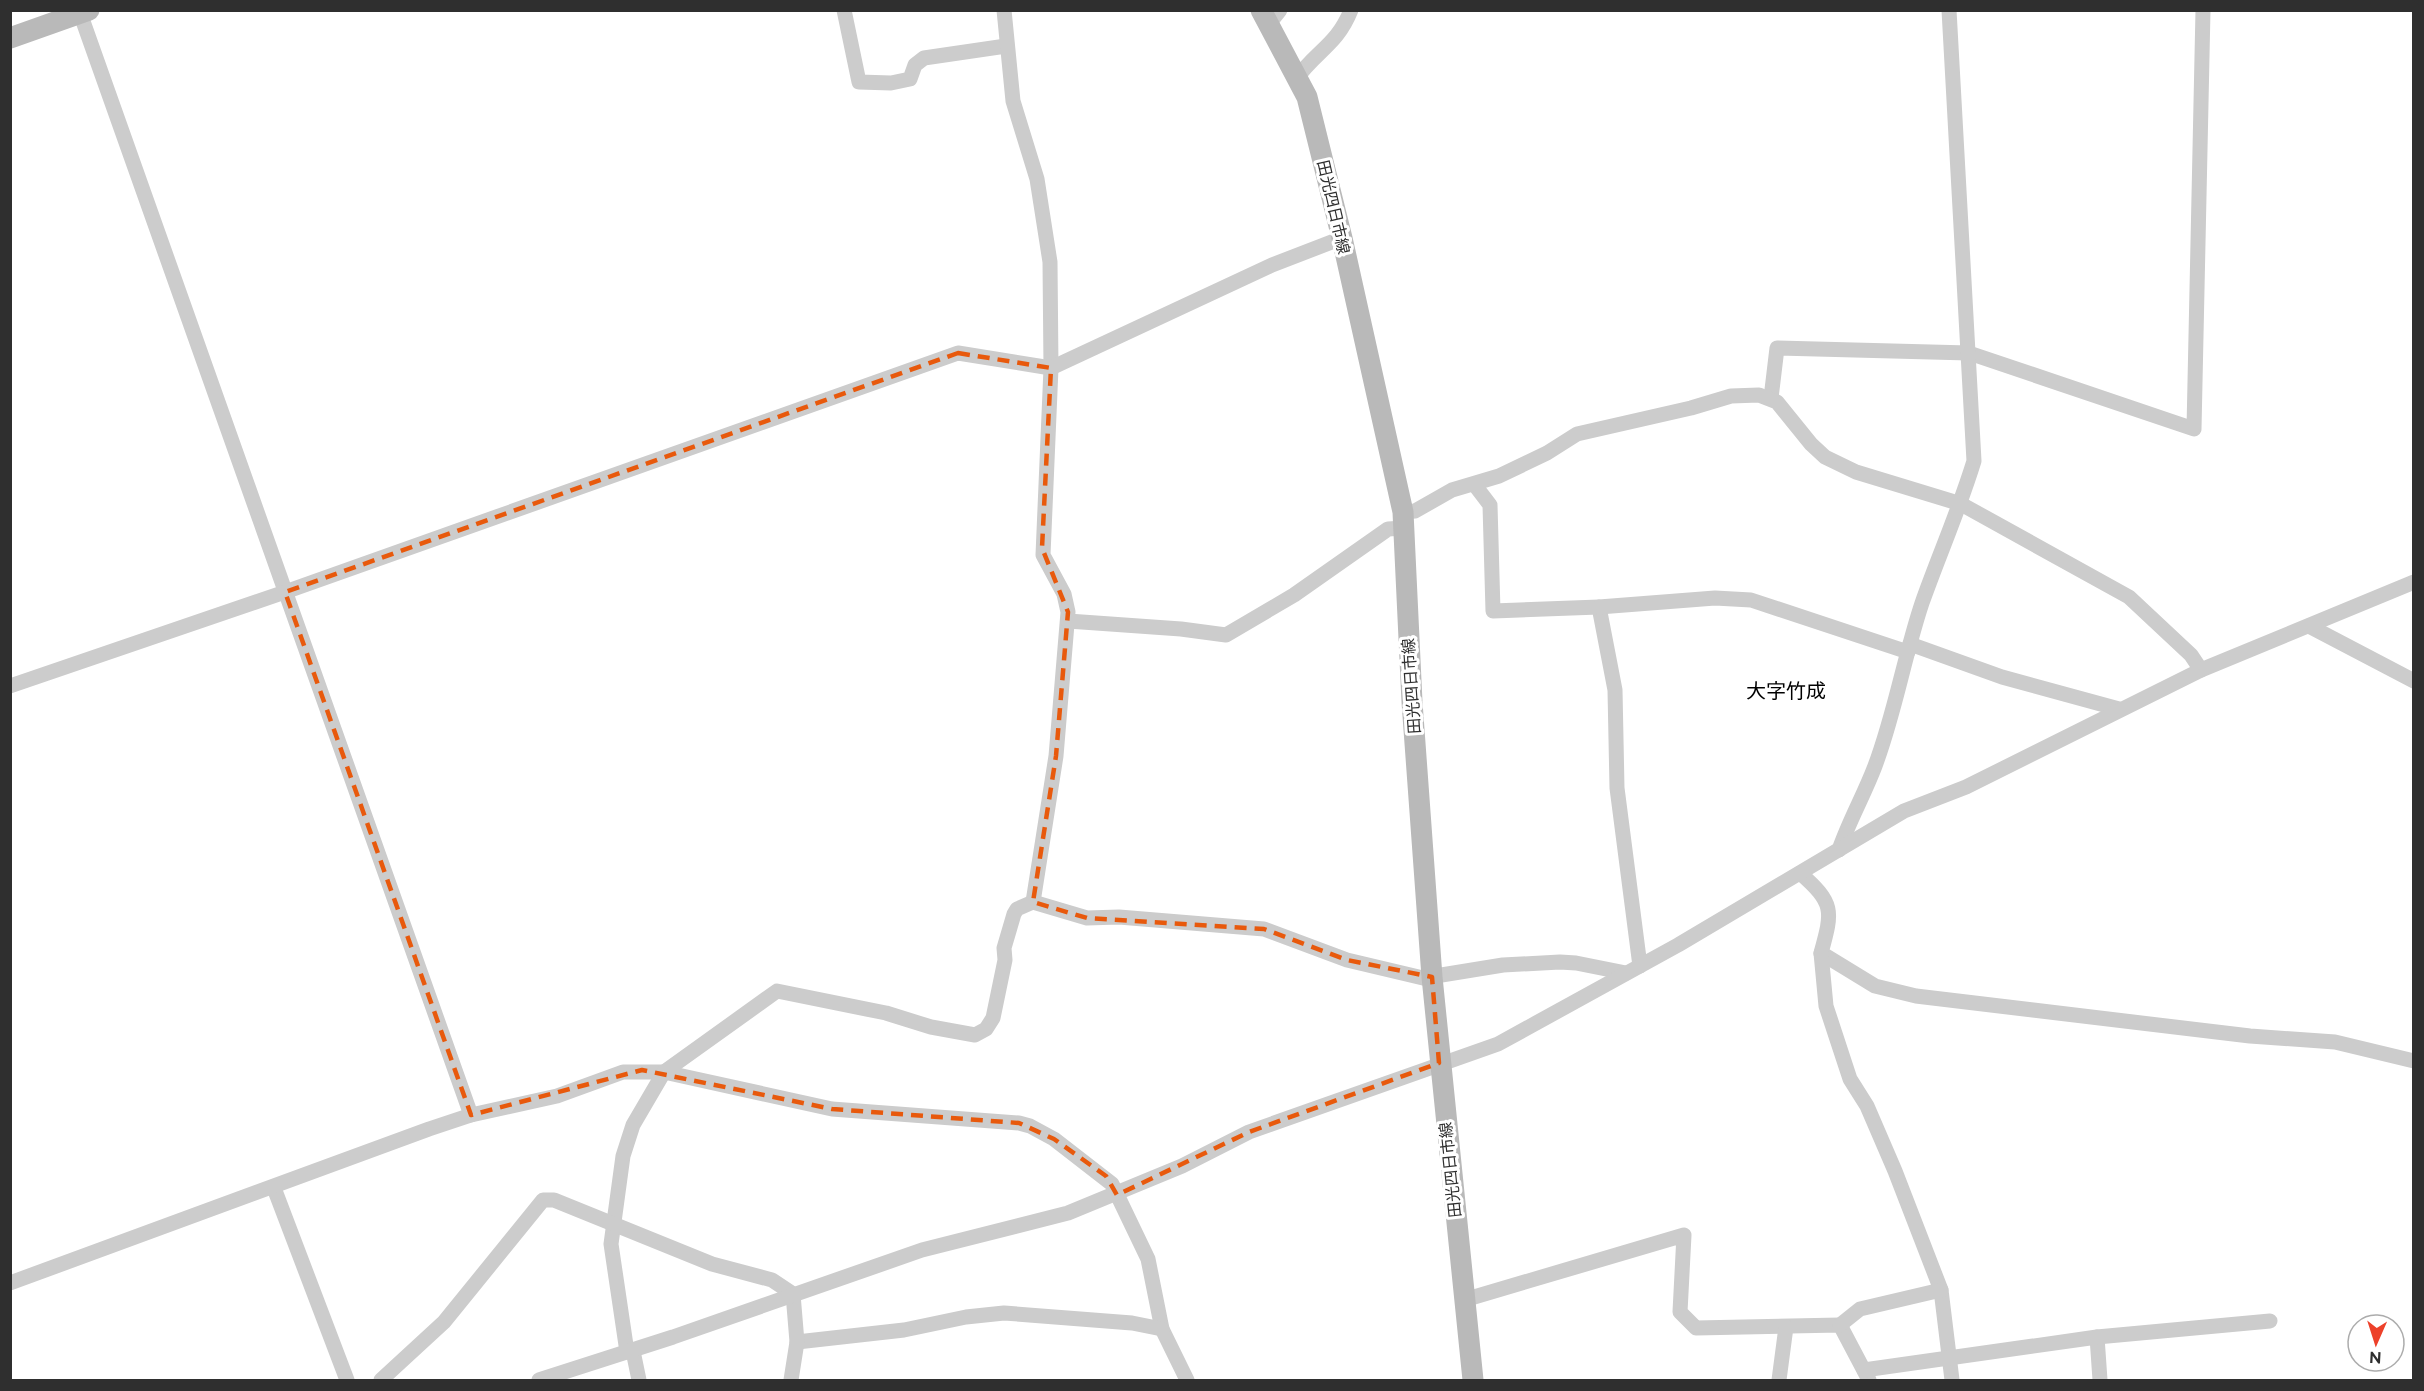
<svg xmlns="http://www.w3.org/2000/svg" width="2424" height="1391" font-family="Raleway,'Noto Sans JP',sans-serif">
<rect width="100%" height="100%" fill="#fff"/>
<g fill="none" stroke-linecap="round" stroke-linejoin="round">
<g stroke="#ccc" stroke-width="15">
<polyline points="79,10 471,1115"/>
<polyline points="844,10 859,82 891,83 910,79 915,65 924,58 1006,46"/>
<polyline points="1004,10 1013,101 1037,179 1050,262 1051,368 1043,555 1064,594 1068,612 1056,756 1033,902"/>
<polyline points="1268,25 1280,10"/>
<path d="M 1296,79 C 1317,50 1337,45 1351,10"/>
<polyline points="1771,398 1777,348 1969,353 2194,429 2203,10"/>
<polyline points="1474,484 1490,505 1493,611 1599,607 1615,690 1617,788 1640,966"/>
<polyline points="1403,512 1415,511 1452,490 1499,476 1547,453 1577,434 1691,408 1731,396 1759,395 1777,402 1811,444 1825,457 1856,472 1961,504 2129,597 2191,655 2201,670"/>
<polyline points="1599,607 1715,598 1751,600 1908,652"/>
<polyline points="1068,621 1181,629 1226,635 1294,595 1388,529 1404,528"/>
<polyline points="2309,626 2414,681"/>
<polyline points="1910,644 2002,677 2119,709"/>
<polyline points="10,686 285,592 958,353 1051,368 1272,265 1342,238"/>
<path d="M 1839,850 C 1849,821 1864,795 1875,766 C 1895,713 1904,657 1922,603 C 1939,555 1959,510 1974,461 L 1949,10"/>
<path d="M 1800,873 C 1834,903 1833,910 1821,953 L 1875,986 L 1916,996 L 2250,1036 L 2335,1042 L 2414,1061"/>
<polyline points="1821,953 1826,1006 1850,1079 1867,1106 1895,1171 1941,1290 1952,1380"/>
<polyline points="274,1188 347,1380"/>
<polyline points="10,1283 429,1129 471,1115 557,1096 623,1072 664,1072 832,1109 1019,1123 1030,1126 1054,1139 1112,1184 1148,1259 1162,1329 1187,1380"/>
<polyline points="1464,1300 1684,1235 1680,1312 1696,1328 1840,1325 1869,1380"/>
<polyline points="1840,1325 1860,1309 1941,1290"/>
<polyline points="2097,1337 2100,1380"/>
<polyline points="797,1342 904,1330 966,1317 1004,1313 1132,1323 1162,1329"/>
<polyline points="633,1351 639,1380"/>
<polyline points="627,1352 611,1244 623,1156 633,1125 664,1072 777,991 886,1013 931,1027 975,1035 986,1029 993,1018 1005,960 1004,948 1014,914 1017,909 1033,902 1087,918 1119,917 1264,929 1347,960 1423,978 1503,965 1560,962 1576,963 1626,973"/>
<polyline points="1864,1370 2097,1337 2270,1321"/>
<polyline points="381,1380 444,1322 543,1200 554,1200 712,1264 772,1280 793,1294 797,1342 791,1380"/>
<polyline points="539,1380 673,1337 922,1250 1068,1213 1182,1166 1249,1132 1498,1044 1678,945 1904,811 1966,787 2201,670 2414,582"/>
<polyline points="1779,1380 1786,1327"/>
</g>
<g stroke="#b9b9b9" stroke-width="21">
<polyline points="1261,10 1307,97 1342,238 1403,512 1412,702 1432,977 1473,1380"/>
<polyline points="10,38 89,10"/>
</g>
</g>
<path fill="none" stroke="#e8590c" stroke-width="4.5" stroke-dasharray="12 8" stroke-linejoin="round" d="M 958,353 L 1051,368 L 1042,548 L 1068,612 L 1056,756 L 1033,902 L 1087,918 L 1264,929 L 1347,960 L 1432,977 L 1439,1063 L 1249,1132 L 1117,1195 L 1106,1176 L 1054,1139 L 1019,1123 L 832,1109 L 642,1070 L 471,1115 L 285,592 Z"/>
<g text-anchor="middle" stroke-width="6" stroke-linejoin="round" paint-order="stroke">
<g font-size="16" fill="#2f2f2f" stroke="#fff">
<text transform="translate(1334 207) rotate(77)" y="6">田光四日市線</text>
<text transform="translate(1411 686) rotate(-94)" y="6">田光四日市線</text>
<text transform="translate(1450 1170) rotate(-96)" y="6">田光四日市線</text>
</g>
<g font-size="20" fill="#000" stroke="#fff">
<text x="1786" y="698">大字竹成</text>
</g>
</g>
<rect width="2424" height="1391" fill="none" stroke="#2f2f2f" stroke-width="24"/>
<g transform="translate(2376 1343) rotate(183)"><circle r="28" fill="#ffffff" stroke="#acacac" stroke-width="1.5"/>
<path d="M0-4.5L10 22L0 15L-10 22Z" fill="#ed412a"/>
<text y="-9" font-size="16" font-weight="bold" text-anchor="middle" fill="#2f2f2f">N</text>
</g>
</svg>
